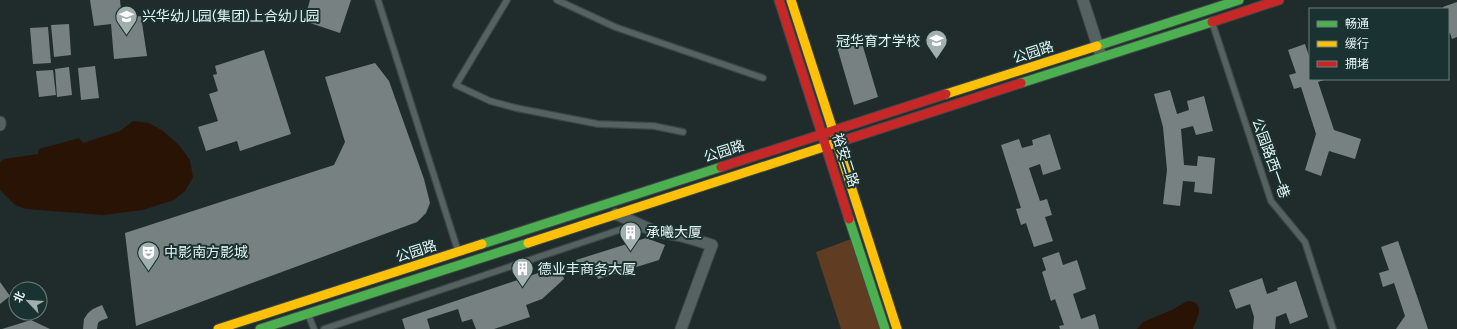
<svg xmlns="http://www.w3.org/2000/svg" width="1457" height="329" font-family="Figtree,'Noto Sans SC',sans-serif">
<rect width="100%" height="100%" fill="#202c2c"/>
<polygon fill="#603c22" points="851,239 881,329 841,329 816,252"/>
<g fill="#291305">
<polygon points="133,121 149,123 163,131 179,145 190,160 193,177 185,191 174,200 143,210 103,215 26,209 15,205 0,190 0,162 4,159 38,154 39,149 79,138 83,143 120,131"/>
<path d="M 1187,301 C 1208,302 1196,319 1193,329 L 1137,329 L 1143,322 L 1172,310 Z"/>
</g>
<g fill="#778181">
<polygon points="90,0 120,0 122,19 141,16 147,56 114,59 111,24 94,26"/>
<polygon points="310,0 351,0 340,33 304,21"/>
<polygon points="1457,2 1457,37 1452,39 1450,33 1448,34 1448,9 1444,9 1443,7"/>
<polygon points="69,24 71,55 54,57 51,25"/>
<polygon points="48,27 51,63 33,64 30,28"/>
<polygon points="861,40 878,97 854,105 837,47"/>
<polygon points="1305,44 1310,59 1310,79 1327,79 1318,82 1334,130 1361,139 1355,159 1329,151 1321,176 1305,170 1316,134 1301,87 1294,89 1289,75 1296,73 1288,50"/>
<polygon points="264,50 291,134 240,151 237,141 206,151 198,127 218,121 209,94 218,91 213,75 217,74 215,66"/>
<polygon points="375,63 389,81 424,179 430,203 426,213 417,222 136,326 125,233 334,165 345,142 325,77"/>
<polygon points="95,66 99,98 81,100 78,68"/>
<polygon points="69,67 72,95 57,97 55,69"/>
<polygon points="53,70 56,95 39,97 36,71"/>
<polygon points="1170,90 1177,114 1189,110 1187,101 1204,96 1213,131 1196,135 1193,126 1181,129 1184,165 1197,166 1198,156 1215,158 1212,194 1194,192 1195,182 1183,181 1180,206 1163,204 1167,170 1163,127 1154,94"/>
<polygon points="1050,134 1061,169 1043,175 1040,164 1029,168 1040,201 1047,199 1052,215 1045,217 1053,241 1034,247 1026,223 1021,225 1016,209 1021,208 1001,145 1019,139 1022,148 1033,145 1032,140"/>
<polygon points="646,238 665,245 659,260 598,279 595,271 581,275 576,260"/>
<polygon points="1398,241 1418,299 1428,329 1396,329 1405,316 1394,283 1383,287 1379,273 1389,270 1381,247"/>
<polygon points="1059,252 1063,265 1077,260 1086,289 1073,294 1081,319 1095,314 1099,329 1060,329 1059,326 1064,325 1055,299 1051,301 1042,272 1046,270 1042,258"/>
<polygon points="559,266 564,279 542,299 526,305 530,317 494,329 476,329 472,319 462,322 458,309 427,319 430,329 405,329 402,319"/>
<polygon points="1262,278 1267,294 1278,290 1277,288 1296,281 1308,317 1290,324 1286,313 1276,317 1275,329 1253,329 1254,317 1250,304 1236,309 1229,290"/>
<polygon points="0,282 10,296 0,304"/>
<polygon points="102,305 108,318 100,321 98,323 97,329 83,329 84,319 88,313 93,309"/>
<polygon points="31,320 50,329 2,329"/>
</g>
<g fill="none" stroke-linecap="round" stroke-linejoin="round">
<defs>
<g id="lane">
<polyline points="378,0 458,251"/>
<polyline points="507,0 456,85 490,101 516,108 598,124 654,126 683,132"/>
<polyline points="557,0 615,27 763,78"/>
<polyline points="1212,22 1271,201 1305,242 1333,329"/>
<polyline points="308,314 314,329"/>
<polyline points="324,329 637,224"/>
</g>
<g id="street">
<polyline points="1083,0 1100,53"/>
<polyline points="0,122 0,125"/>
<polyline points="616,214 654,231 682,236 712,245 681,329"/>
</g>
<g id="fast">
<polyline points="1097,46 1239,0"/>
<polyline points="1021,83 1212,22"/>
<polyline points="849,219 885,329"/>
<polyline points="482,244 721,167"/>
<polyline points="260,329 528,243"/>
</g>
<g id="slow">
<polyline points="791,0 897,329"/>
<polyline points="946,94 1097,46"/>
<polyline points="528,243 842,141"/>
<polyline points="218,329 482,244"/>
</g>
<g id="jam">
<polyline points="779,0 849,219"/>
<polyline points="1212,22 1279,0"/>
<polyline points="842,141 1021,83"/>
<polyline points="721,167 946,94"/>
</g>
</defs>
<use href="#lane" stroke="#3d4747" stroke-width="8"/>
<use href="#street" stroke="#3d4747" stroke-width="13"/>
<use href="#fast" stroke="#3d4747" stroke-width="11"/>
<use href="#slow" stroke="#3d4747" stroke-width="11"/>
<use href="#jam" stroke="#3d4747" stroke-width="11"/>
<use href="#lane" stroke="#566262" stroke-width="5.5"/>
<use href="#street" stroke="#566262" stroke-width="11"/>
<use href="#fast" stroke="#4caf50" stroke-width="9"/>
<use href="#slow" stroke="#ffc107" stroke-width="9"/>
<use href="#jam" stroke="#c62828" stroke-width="9"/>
</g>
<defs>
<symbol id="school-pin" viewBox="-11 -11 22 30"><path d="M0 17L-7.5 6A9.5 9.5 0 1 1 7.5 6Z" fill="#a1afaf" stroke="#1a3231"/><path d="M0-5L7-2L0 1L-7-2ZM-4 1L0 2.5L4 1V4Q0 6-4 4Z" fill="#fff"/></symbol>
<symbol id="building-pin" viewBox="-11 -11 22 30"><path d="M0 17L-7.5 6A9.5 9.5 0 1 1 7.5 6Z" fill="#a1afaf" stroke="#1a3231"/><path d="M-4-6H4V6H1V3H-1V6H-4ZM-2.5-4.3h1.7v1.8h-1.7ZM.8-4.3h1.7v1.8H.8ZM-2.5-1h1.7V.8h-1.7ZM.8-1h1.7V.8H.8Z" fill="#fff"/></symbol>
<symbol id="theatre-pin" viewBox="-11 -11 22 30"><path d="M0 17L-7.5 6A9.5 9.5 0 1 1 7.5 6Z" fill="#a1afaf" stroke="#1a3231"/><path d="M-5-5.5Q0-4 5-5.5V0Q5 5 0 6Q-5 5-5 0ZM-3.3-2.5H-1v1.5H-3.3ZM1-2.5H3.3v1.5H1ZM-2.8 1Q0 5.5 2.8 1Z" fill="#fff"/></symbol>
</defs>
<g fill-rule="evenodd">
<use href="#school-pin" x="114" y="4" width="25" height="34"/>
<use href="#school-pin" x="924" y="28" width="25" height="34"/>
<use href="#building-pin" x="618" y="220" width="25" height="34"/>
<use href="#theatre-pin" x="136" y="240" width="25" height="34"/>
<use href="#building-pin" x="510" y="256" width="25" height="34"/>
</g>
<g text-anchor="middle" stroke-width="4" stroke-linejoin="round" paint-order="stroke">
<g font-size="14" fill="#e7f5f5" stroke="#1a3231" text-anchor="start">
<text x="142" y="21">兴华幼儿园(集团)上合幼儿园</text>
<text x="920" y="46" text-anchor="end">冠华育才学校</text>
<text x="646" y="237">承曦大厦</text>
<text x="164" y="257">中影南方影城</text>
<text x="538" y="274">德业丰商务大厦</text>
</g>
<g font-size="14" fill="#e7f5f5" stroke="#1a3231">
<text transform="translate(1033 52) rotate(-18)" y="5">公园路</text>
<text transform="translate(724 151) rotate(-18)" y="5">公园路</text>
<text transform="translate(1271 158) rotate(70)" y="5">公园路西一巷</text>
<text transform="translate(846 160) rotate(72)" y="5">裕安二路</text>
<text transform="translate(416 251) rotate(-18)" y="5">公园路</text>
</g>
</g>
<rect x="1309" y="8" width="140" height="72" fill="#1a3231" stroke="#6c807f"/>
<rect x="1317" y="21" width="20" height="6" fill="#4caf50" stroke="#6c807f"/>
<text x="1345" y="28" font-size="12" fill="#e7f5f5">畅通</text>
<rect x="1317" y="41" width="20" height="6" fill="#ffc107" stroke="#6c807f"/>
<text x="1345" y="48" font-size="12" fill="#e7f5f5">缓行</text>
<rect x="1317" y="61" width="20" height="6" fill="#c62828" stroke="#6c807f"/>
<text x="1345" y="68" font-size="12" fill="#e7f5f5">拥堵</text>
<g transform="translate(28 301) rotate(295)"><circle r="19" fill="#1a3231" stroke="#6c807f"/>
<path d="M0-3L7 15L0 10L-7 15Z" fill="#a1afaf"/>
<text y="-6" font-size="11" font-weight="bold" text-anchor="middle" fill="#e7f5f5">北</text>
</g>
</svg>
